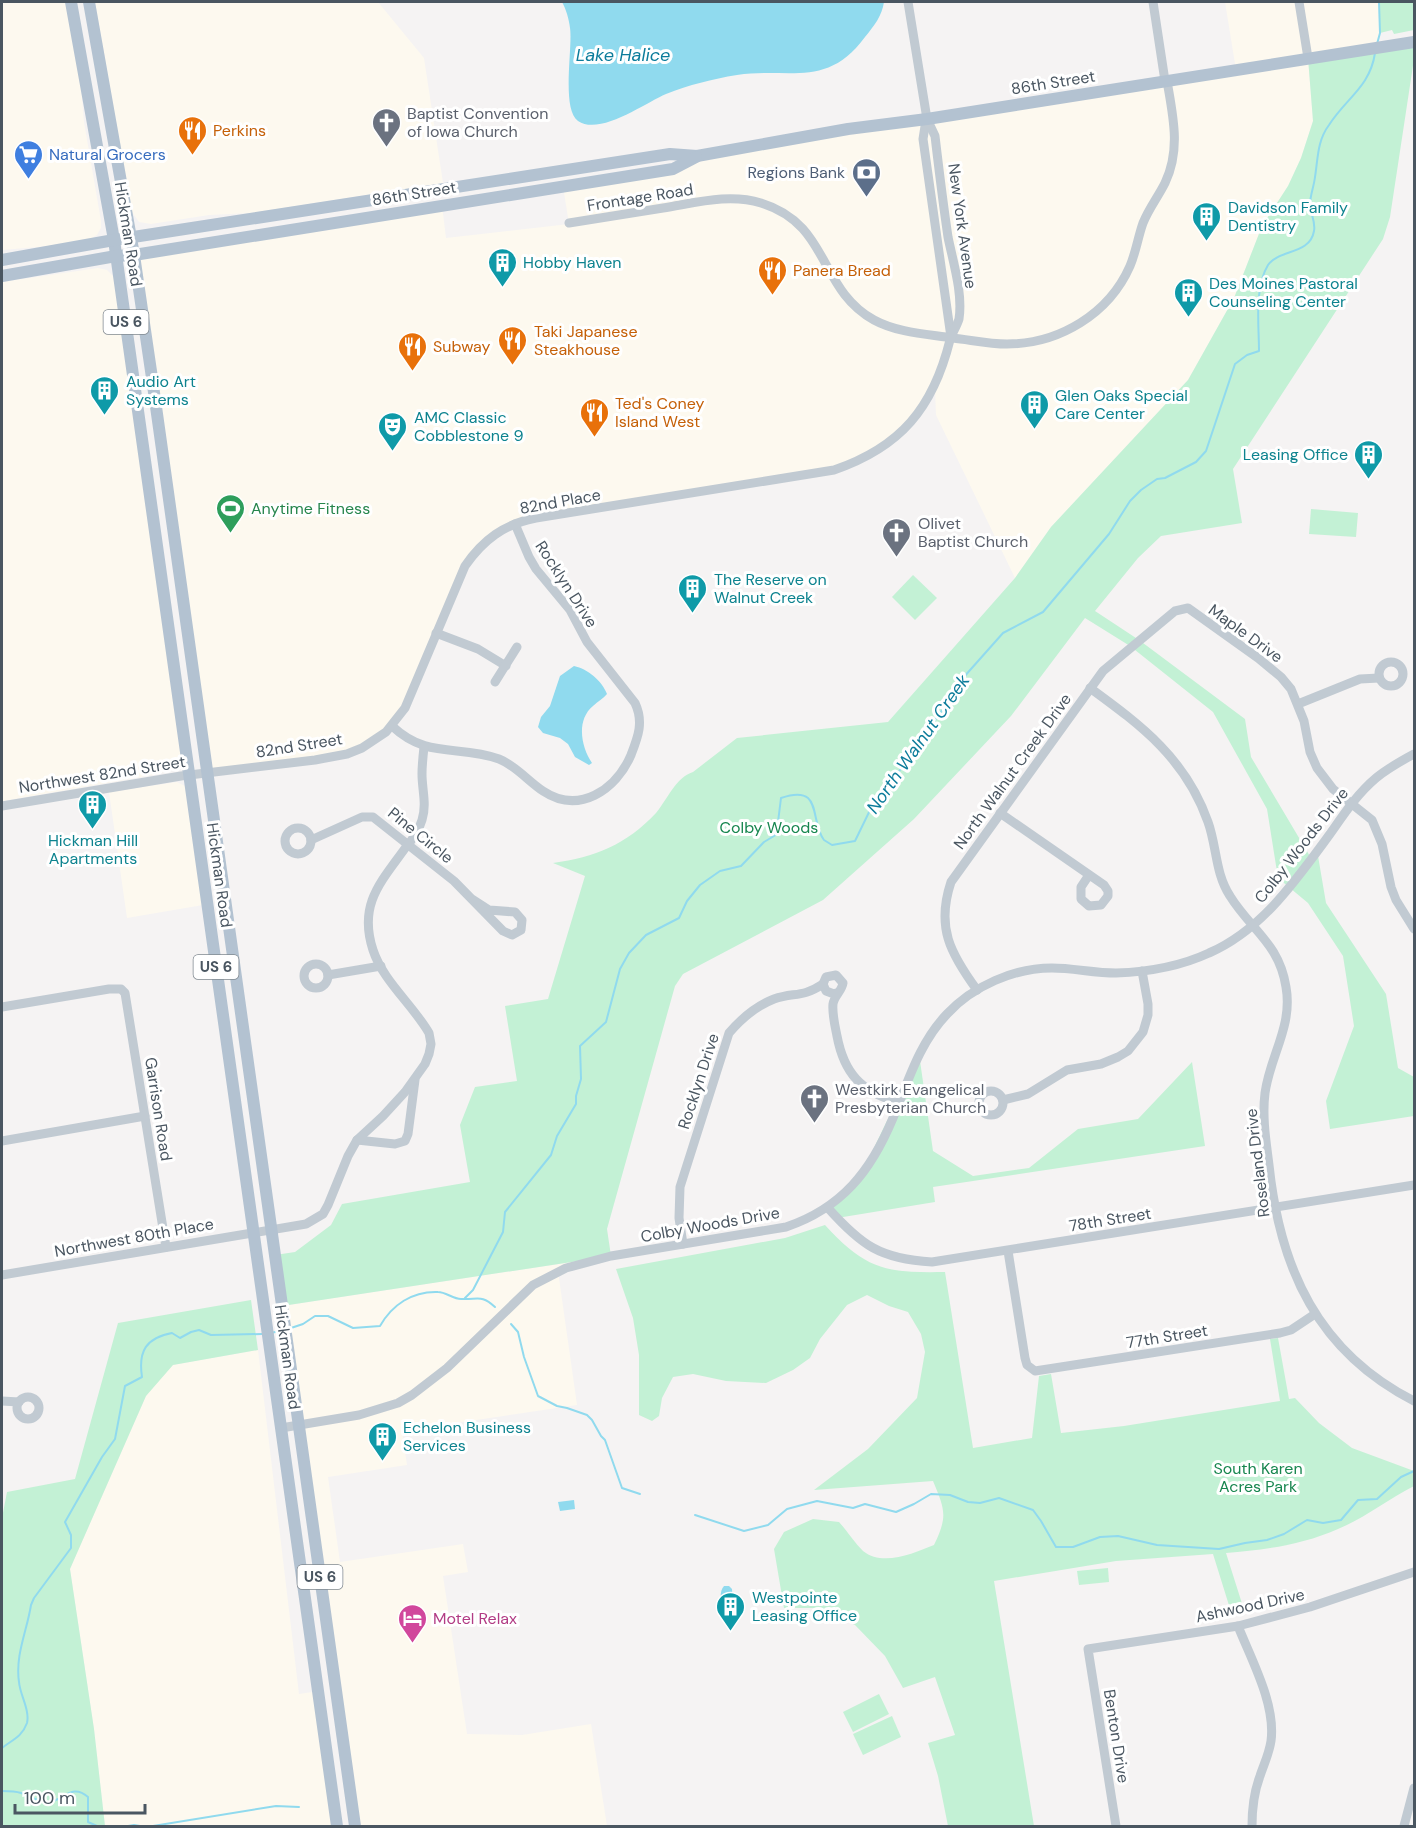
<svg xmlns="http://www.w3.org/2000/svg" width="1416" height="1828" font-family="'DM Sans',sans-serif">
<rect width="100%" height="100%" fill="#f5f3f3"/>
<g fill="#fdf9ef">
<polygon points="2,2 66,2 80,76 84,122 101,221 101,228 97,235 90,239 49,246 2,250"/>
<polygon points="95,2 378,2 424,58 443,183 251,213 209,215 151,224 139,222 132,212"/>
<polygon points="1225,2 1379,2 1380,33 1376,48 1308,58 1313,121 1301,158 1288,186 1262,226 1234,298 1188,380 1051,527 1015,578 936,415 935,389 913,419 853,464 523,521 475,552 411,695 392,726 347,754 207,772 134,255 442,205 446,238 569,224 563,186 673,169 697,156 1236,70"/>
<polygon points="98,268 107,270 114,277 182,763 177,769 147,776 3,801 2,282"/>
<polygon points="177,782 185,786 203,905 127,918 109,792"/>
<polygon points="611,1256 558,1271 577,1405 402,1431 407,1465 328,1477 340,1562 463,1544 468,1572 443,1576 467,1734 522,1735 591,1724 607,1826 355,1826 282,1306"/>
<polygon points="258,1350 299,1694 319,1691 337,1826 105,1826 94,1729 70,1569 146,1396 172,1365"/>
</g>
<g fill="#c3f1d5">
<polygon points="1379,2 1414,2 1414,30 1394,34 1392,30 1380,33"/>
<path d="M 1414,42 L 1414,59 L 1390,217 L 1383,239 L 1233,469 L 1242,523 L 1161,536 L 1138,558 L 1095,611 L 1139,640 L 1245,719 L 1251,757 L 1311,858 L 1317,850 L 1326,903 L 1386,994 L 1398,1068 L 1414,1077 L 1414,1116 L 1330,1129 L 1326,1101 L 1354,1026 L 1343,956 L 1308,903 L 1278,878 L 1267,809 L 1213,712 L 1130,646 L 1085,618 L 1011,716 L 914,819 L 823,900 L 683,974 L 675,986 L 607,1229 L 611,1256 L 282,1306 L 275,1255 L 295,1252 L 331,1225 L 342,1204 L 470,1182 L 460,1125 L 475,1087 L 517,1081 L 505,1006 L 548,999 L 585,876 L 553,863 C 595,857 626,845 656,813 C 667,800 676,777 693,772 L 737,738 L 888,722 L 1015,578 L 1051,527 L 1188,380 L 1234,298 L 1262,226 L 1288,186 L 1301,158 L 1313,121 L 1308,58 Z"/>
<polygon points="1311,509 1358,513 1356,537 1309,534"/>
<polygon points="913,575 937,598 915,620 892,597"/>
<polygon points="919,1054 933,1151 973,1176 1029,1168 1078,1129 1138,1119 1192,1062 1205,1146 933,1187 935,1202 837,1218 828,1208 860,1177"/>
<path d="M 825,1225 C 866,1270 886,1273 945,1272 L 973,1448 L 1032,1438 L 1039,1376 L 1051,1374 L 1061,1433 L 1124,1426 L 1280,1401 L 1270,1339 L 1278,1338 L 1289,1399 L 1295,1398 L 1319,1423 L 1352,1448 L 1414,1471 L 1414,1486 C 1388,1499 1365,1518 1338,1529 C 1302,1545 1264,1550 1226,1553 L 1245,1613 L 1232,1615 L 1213,1554 L 1116,1561 L 994,1581 L 1034,1826 L 948,1826 L 938,1776 L 928,1743 L 955,1735 L 935,1677 L 903,1688 L 885,1656 L 855,1625 L 819,1608 L 784,1608 L 774,1549 L 784,1532 L 813,1519 L 839,1522 C 847,1531 855,1543 863,1551 C 883,1567 914,1553 934,1545 C 948,1516 945,1510 933,1481 L 814,1490 L 868,1449 L 917,1398 L 925,1352 L 921,1334 L 908,1312 L 889,1306 L 867,1295 L 847,1305 L 820,1339 L 810,1358 L 793,1370 L 766,1383 L 726,1381 L 693,1374 L 673,1377 L 662,1398 L 659,1416 L 652,1421 L 639,1415 L 639,1355 L 633,1318 L 616,1269 L 785,1238 Z"/>
<polygon points="251,1300 258,1350 173,1365 146,1396 70,1569 94,1729 105,1826 2,1826 2,1518 7,1492 75,1479 118,1323"/>
<polygon points="1108,1568 1109,1582 1079,1585 1077,1571"/>
<polygon points="879,1694 889,1714 853,1732 843,1712"/>
<polygon points="892,1716 901,1737 863,1755 853,1734"/>
</g>
<g fill="#90daee">
<path d="M 562,2 L 884,2 C 882,16 874,26 865,37 C 827,89 789,67 737,75 C 712,79 689,85 666,94 C 645,103 600,136 578,121 C 561,109 573,47 570,28 C 569,19 566,9 562,2 Z"/>
<path d="M 574,666 C 588,669 602,681 607,694 C 603,699 598,701 593,706 C 576,720 581,747 592,763 L 589,765 L 575,757 L 568,744 L 560,738 L 543,733 L 538,727 L 541,717 L 550,706 L 560,676 Z"/>
<polygon points="574,1500 575,1509 560,1511 558,1502"/>
<path d="M 724,1586 L 729,1586 L 732,1589 L 733,1610 L 724,1610 C 720,1604 719,1591 724,1586 Z"/>
</g>
<g fill="none" stroke-linecap="round" stroke-linejoin="round">
<g stroke="#90daee" stroke-width="2">
<polyline points="1377,44 1380,33 1379,2"/>
<path d="M 465,1298 L 473,1290 L 503,1232 L 505,1212 L 551,1155 L 557,1136 L 576,1104 L 576,1096 L 581,1079 L 580,1046 L 606,1022 L 620,969 L 629,953 L 646,935 L 679,918 L 687,901 L 700,885 L 720,871 L 741,866 L 764,842 L 779,833 L 778,822 L 781,798 C 824,783 809,821 824,840 C 824,840 832,845 832,845 L 855,841 L 873,804 L 927,736 L 932,724 L 951,698 L 955,687 L 1003,633 L 1043,612 L 1109,534 L 1130,501 L 1141,490 L 1157,479 L 1165,478 L 1196,462 L 1206,451 L 1235,364 L 1247,355 L 1259,351 C 1259,325 1254,288 1268,265 C 1279,249 1310,255 1314,231 C 1316,222 1310,213 1310,204 C 1310,196 1314,186 1315,177 C 1318,159 1317,141 1329,125 C 1346,98 1370,87 1375,53"/>
<polyline points="511,1324 518,1332 524,1357 538,1396 557,1406 567,1408 587,1415 592,1420 601,1436 605,1440 622,1488 640,1494"/>
<path d="M 291,1328 L 303,1324 L 315,1316 L 328,1316 L 353,1328 L 380,1326 C 392,1305 412,1291 438,1292 C 446,1292 453,1299 461,1299 C 478,1300 481,1294 495,1307"/>
<polyline points="271,1333 283,1330"/>
<polyline points="695,1515 744,1531 768,1525 787,1509 817,1501 853,1508 865,1504 896,1512 914,1504 931,1494 950,1495 968,1502 980,1503 999,1498 1033,1510 1041,1521 1056,1547 1073,1547 1100,1537 1118,1536 1157,1545 1219,1549 1245,1543 1267,1540 1284,1534 1307,1520 1323,1523 1341,1520 1358,1500 1377,1499 1401,1477 1414,1471"/>
<path d="M 2,1748 C 12,1740 22,1737 27,1723 C 30,1710 20,1695 19,1682 C 15,1655 27,1631 31,1605 L 34,1598 L 71,1548 L 71,1535 L 65,1522 L 102,1457 L 115,1439 L 125,1386 L 142,1377 C 138,1351 146,1338 172,1333 L 180,1338 L 191,1332 L 199,1330 L 211,1335 L 262,1334"/>
<path d="M 2,1791 C 8,1791 15,1791 21,1793 C 31,1796 37,1802 48,1802 C 63,1802 71,1782 88,1797 L 88,1822 L 97,1826"/>
<polyline points="128,1826 134,1825 140,1826"/>
<polyline points="153,1826 276,1806 299,1807"/>
</g>
<g stroke="#c1cad2" stroke-width="9">
<polyline points="1153,2 1165,81"/>
<polyline points="1299,2 1308,58"/>
<polyline points="926,120 923,139 951,337"/>
<path d="M 569,223 C 600,218 632,213 663,208 C 695,203 729,193 761,203 C 830,224 818,289 874,320 C 898,333 927,334 953,338 C 971,340 989,344 1007,344 C 1059,344 1109,314 1130,266 C 1136,252 1138,237 1143,223 C 1149,208 1158,197 1165,183 C 1181,150 1173,116 1167,81"/>
<polyline points="436,633 478,649 506,666"/>
<circle cx="1391" cy="674" r="12"/>
<polyline points="495,682 517,647"/>
<path d="M 1090,688 C 1142,726 1186,759 1208,822 C 1217,847 1215,873 1230,896 C 1251,930 1279,943 1286,987 C 1293,1026 1270,1056 1265,1093 C 1262,1117 1266,1141 1269,1165 C 1280,1269 1318,1352 1414,1401"/>
<polyline points="1298,704 1360,679 1379,678"/>
<path d="M 392,726 C 428,760 459,744 499,759 C 515,765 529,782 543,791 C 579,815 616,790 631,755 C 638,737 644,722 635,703 L 587,642 L 570,610 L 536,569 L 529,557 L 515,524"/>
<path d="M 2,806 L 181,776 L 315,760 L 347,754 L 362,748 L 386,732 L 405,708 L 465,566 C 483,540 504,524 536,518 L 834,470 C 901,447 933,408 950,340 C 952,333 957,326 959,319 C 963,293 953,262 948,237 C 943,203 939,170 935,136 L 927,119 L 908,2"/>
<polyline points="1000,813 1104,885 1108,891 1108,896 1101,905 1089,906 1081,899 1081,887 1089,875"/>
<circle cx="298" cy="841" r="13"/>
<polyline points="311,840 362,817 373,817 454,881 503,931 512,935 521,930 522,920 515,912 489,910 472,899"/>
<circle cx="316" cy="976" r="12"/>
<polyline points="328,975 381,966"/>
<path d="M 977,990 C 950,953 936,927 951,882 L 1103,671 L 1175,611 L 1188,608 L 1258,658 L 1281,677 L 1291,689 L 1304,721 L 1310,752 L 1317,768 L 1333,789 L 1372,820 L 1382,844 L 1391,887 L 1396,900 L 1414,929"/>
<path d="M 839,992 L 834,994 L 826,991 L 823,984 L 826,977 L 836,975 L 843,983 C 842,991 834,996 833,1004 C 832,1014 835,1026 837,1036 C 844,1073 861,1092 898,1102"/>
<polyline points="2,1007 109,989 121,989 125,993 166,1247"/>
<circle cx="991" cy="1103" r="12"/>
<polyline points="1003,1100 1028,1094 1067,1070 1101,1064 1118,1057 1128,1051 1143,1032 1148,1015 1148,1004 1142,971"/>
<polyline points="357,1140 395,1144 405,1141 408,1134 415,1080"/>
<polyline points="2,1141 145,1116"/>
<path d="M 828,1208 C 861,1245 880,1259 932,1262 L 1414,1185"/>
<path d="M 683,1244 L 679,1218 L 680,1187 L 729,1033 C 741,1019 756,1006 774,999 C 794,992 802,998 823,984"/>
<polyline points="1008,1251 1025,1358 1027,1365 1035,1371 1280,1333 1291,1330 1315,1314"/>
<path d="M 2,1275 L 306,1224 L 323,1214 L 328,1205 L 348,1156 L 357,1140 L 383,1116 L 405,1092 L 425,1064 L 429,1054 L 431,1044 L 429,1033 C 413,1005 383,981 373,950 C 358,904 381,882 406,847 C 413,839 419,830 422,820 C 427,804 422,790 422,774 C 422,765 423,756 424,747"/>
<circle cx="28" cy="1408" r="11"/>
<polyline points="2,1401 19,1402"/>
<path d="M 281,1428 L 359,1415 L 398,1403 L 412,1395 L 447,1368 L 533,1285 L 566,1268 L 611,1256 L 786,1227 C 842,1208 871,1171 893,1118 C 908,1082 919,1043 947,1014 C 973,986 1014,968 1052,968 C 1073,968 1094,973 1116,973 C 1146,972 1181,966 1209,953 C 1262,930 1296,880 1330,834 C 1344,814 1357,794 1376,778 C 1388,768 1401,761 1414,754"/>
<path d="M 1238,1626 C 1251,1659 1276,1704 1271,1741 C 1269,1754 1264,1764 1260,1776 C 1254,1792 1252,1810 1252,1826"/>
<polyline points="1116,1826 1088,1649 1238,1626 1310,1607 1414,1572"/>
<polyline points="1404,1826 1414,1788"/>
</g>
<g stroke="#b3c2d1" stroke-width="12">
<polyline points="71,2 114,240 337,1826"/>
<polyline points="89,2 134,255 151,371 355,1826"/>
<polyline points="2,260 114,240 670,154 697,156 848,129 927,119 1414,42"/>
<polyline points="2,276 116,256 134,255 673,169 696,157"/>
</g>
</g>
<defs>
<symbol id="church-pin" viewBox="-11 -11 22 30"><path d="M0 17L-7.5 6A9.5 9.5 0 1 1 7.5 6Z" fill="#6b7280" stroke="#fff"/><path d="M-1.2-6h2.4v3.5h3.3v2.4h-3.3V6h-2.4V-.1h-3.3v-2.4h3.3Z" fill="#fff"/></symbol>
<symbol id="restaurant-pin" viewBox="-11 -11 22 30"><path d="M0 17L-7.5 6A9.5 9.5 0 1 1 7.5 6Z" fill="#e8710a" stroke="#fff"/><path d="M-5-6h1v4h1v-4h1v4h1v-4h1v5L-1.5 .5V6h-2V.5L-5-1ZM5-6V6H3V1.5H1.5Q1.5-4 5-6Z" fill="#fff"/></symbol>
<symbol id="supermarket-pin" viewBox="-11 -11 22 30"><path d="M0 17L-7.5 6A9.5 9.5 0 1 1 7.5 6Z" fill="#3f7fe0" stroke="#fff"/><path d="M-6-5.5h2.5l.6 2H6L4.5 2H-2.5L-4.4-4H-6ZM-1.5 3.2a1.3 1.3 0 1 0 .1 0ZM3 3.2a1.3 1.3 0 1 0 .1 0Z" fill="#fff"/></symbol>
<symbol id="bank-pin" viewBox="-11 -11 22 30"><path d="M0 17L-7.5 6A9.5 9.5 0 1 1 7.5 6Z" fill="#5c6f8a" stroke="#fff"/><path d="M-6-4H6V4H-6ZM0-2.3a2.3 2.3 0 1 0 0 4.6a2.3 2.3 0 1 0 0-4.6Z" fill="#fff"/></symbol>
<symbol id="building-pin" viewBox="-11 -11 22 30"><path d="M0 17L-7.5 6A9.5 9.5 0 1 1 7.5 6Z" fill="#0f9aa8" stroke="#fff"/><path d="M-4-6H4V6H1V3H-1V6H-4ZM-2.5-4.3h1.7v1.8h-1.7ZM.8-4.3h1.7v1.8H.8ZM-2.5-1h1.7V.8h-1.7ZM.8-1h1.7V.8H.8Z" fill="#fff"/></symbol>
<symbol id="theatre-pin" viewBox="-11 -11 22 30"><path d="M0 17L-7.5 6A9.5 9.5 0 1 1 7.5 6Z" fill="#0f9aa8" stroke="#fff"/><path d="M-5-5.5Q0-4 5-5.5V0Q5 5 0 6Q-5 5-5 0ZM-3.3-2.5H-1v1.5H-3.3ZM1-2.5H3.3v1.5H1ZM-2.8 1Q0 5.5 2.8 1Z" fill="#fff"/></symbol>
<symbol id="stadium-pin" viewBox="-11 -11 22 30"><path d="M0 17L-7.5 6A9.5 9.5 0 1 1 7.5 6Z" fill="#2e9e5b" stroke="#fff"/><path d="M0-5a6.5 5 0 1 0 0 10a6.5 5 0 1 0 0-10ZM-3.5-1.8h7v3.6h-7Z" fill="#fff"/></symbol>
<symbol id="hotel-pin" viewBox="-11 -11 22 30"><path d="M0 17L-7.5 6A9.5 9.5 0 1 1 7.5 6Z" fill="#d1479c" stroke="#fff"/><path d="M-6-4.5h1.5V1H6V5H4.5V3h-9V5H-6ZM-4 0a1.8 1.8 0 1 1 3.6 0ZM.5 0V-2.5h3Q6-2.5 6 0Z" fill="#fff"/></symbol>
</defs>
<g fill-rule="evenodd">
<use href="#church-pin" x="370" y="106" width="33" height="45"/>
<use href="#restaurant-pin" x="176" y="114" width="33" height="45"/>
<use href="#supermarket-pin" x="12" y="138" width="33" height="45"/>
<use href="#bank-pin" x="850" y="156" width="33" height="45"/>
<use href="#building-pin" x="1190" y="200" width="33" height="45"/>
<use href="#building-pin" x="486" y="246" width="33" height="45"/>
<use href="#restaurant-pin" x="756" y="254" width="33" height="45"/>
<use href="#building-pin" x="1172" y="276" width="33" height="45"/>
<use href="#restaurant-pin" x="496" y="324" width="33" height="45"/>
<use href="#restaurant-pin" x="396" y="330" width="33" height="45"/>
<use href="#building-pin" x="88" y="374" width="33" height="45"/>
<use href="#building-pin" x="1018" y="388" width="33" height="45"/>
<use href="#restaurant-pin" x="578" y="396" width="33" height="45"/>
<use href="#theatre-pin" x="376" y="410" width="33" height="45"/>
<use href="#building-pin" x="1352" y="438" width="33" height="45"/>
<use href="#stadium-pin" x="214" y="492" width="33" height="45"/>
<use href="#church-pin" x="880" y="516" width="33" height="45"/>
<use href="#building-pin" x="676" y="572" width="33" height="45"/>
<use href="#building-pin" x="76" y="788" width="33" height="45"/>
<use href="#church-pin" x="798" y="1082" width="33" height="45"/>
<use href="#building-pin" x="366" y="1420" width="33" height="45"/>
<use href="#building-pin" x="714" y="1590" width="33" height="45"/>
<use href="#hotel-pin" x="396" y="1602" width="33" height="45"/>
</g>
<g text-anchor="middle" stroke-width="6" stroke-linejoin="round" paint-order="stroke">
<g fill="#fff" stroke="#808990" stroke-width="1.5">
<rect x="103.5" y="310" width="45" height="24" rx="4.5"/>
<rect x="193.5" y="955" width="45" height="24" rx="4.5"/>
<rect x="297.5" y="1565" width="45" height="24" rx="4.5"/>
</g>
<g font-size="15" font-weight="bold" fill="#4a5661">
<text x="126" y="327">US 6</text>
<text x="216" y="972">US 6</text>
<text x="320" y="1582">US 6</text>
</g>
<g font-size="16" fill="#4a5661" stroke="#fff">
<text transform="translate(1053 82) rotate(-9)" y="6">86th Street</text>
<text transform="translate(414 193) rotate(-9)" y="6">86th Street</text>
<text transform="translate(640 197) rotate(-9)" y="6">Frontage Road</text>
<text transform="translate(963 226) rotate(82)" y="6">New York Avenue</text>
<text transform="translate(129 234) rotate(81)" y="6">Hickman Road</text>
<text transform="translate(560 501) rotate(-10)" y="6">82nd Place</text>
<text transform="translate(567 584) rotate(57)" y="6">Rocklyn Drive</text>
<text transform="translate(1246 633) rotate(36)" y="6">Maple Drive</text>
<text transform="translate(299 745) rotate(-9)" y="6">82nd Street</text>
<text transform="translate(1012 771) rotate(-54)" y="6">North Walnut Creek Drive</text>
<text transform="translate(102 774) rotate(-9)" y="6">Northwest 82nd Street</text>
<text transform="translate(421 835) rotate(39)" y="6">Pine Circle</text>
<text transform="translate(1301 845) rotate(-52)" y="6">Colby Woods Drive</text>
<text transform="translate(220 875) rotate(82)" y="6">Hickman Road</text>
<text transform="translate(698 1081) rotate(-72)" y="6">Rocklyn Drive</text>
<text transform="translate(159 1109) rotate(81)" y="6">Garrison Road</text>
<text transform="translate(1257 1163) rotate(-97)" y="6">Roseland Drive</text>
<text transform="translate(1110 1219) rotate(-9)" y="6">78th Street</text>
<text transform="translate(710 1224) rotate(-10)" y="6">Colby Woods Drive</text>
<text transform="translate(134 1237) rotate(-10)" y="6">Northwest 80th Place</text>
<text transform="translate(1167 1336) rotate(-9)" y="6">77th Street</text>
<text transform="translate(288 1357) rotate(82)" y="6">Hickman Road</text>
<text transform="translate(1250 1605) rotate(-12)" y="6">Ashwood Drive</text>
<text transform="translate(1117 1736) rotate(81)" y="6">Benton Drive</text>
</g>
<g font-size="16" fill="#5b616d" stroke="#fff" text-anchor="start">
<text x="407" y="119">Baptist Convention<tspan x="407" dy="18">of Iowa Church</tspan></text>
<text x="918" y="529">Olivet<tspan x="918" dy="18">Baptist Church</tspan></text>
<text x="835" y="1095">Westkirk Evangelical<tspan x="835" dy="18">Presbyterian Church</tspan></text>
</g>
<g font-size="16" fill="#c56008" stroke="#fff" text-anchor="start">
<text x="213" y="136">Perkins</text>
<text x="793" y="276">Panera Bread</text>
<text x="534" y="337">Taki Japanese<tspan x="534" dy="18">Steakhouse</tspan></text>
<text x="433" y="352">Subway</text>
<text x="615" y="409">Ted's Coney<tspan x="615" dy="18">Island West</tspan></text>
</g>
<g font-size="16" fill="#366cbe" stroke="#fff" text-anchor="start">
<text x="49" y="160">Natural Grocers</text>
</g>
<g font-size="16" fill="#4e5e75" stroke="#fff" text-anchor="end">
<text x="845" y="178">Regions Bank</text>
</g>
<g font-size="16" fill="#0d838f" stroke="#fff" text-anchor="start">
<text x="1228" y="213">Davidson Family<tspan x="1228" dy="18">Dentistry</tspan></text>
<text x="523" y="268">Hobby Haven</text>
<text x="1209" y="289">Des Moines Pastoral<tspan x="1209" dy="18">Counseling Center</tspan></text>
<text x="126" y="387">Audio Art<tspan x="126" dy="18">Systems</tspan></text>
<text x="1055" y="401">Glen Oaks Special<tspan x="1055" dy="18">Care Center</tspan></text>
<text x="414" y="423">AMC Classic<tspan x="414" dy="18">Cobblestone 9</tspan></text>
<text x="1348" y="460" text-anchor="end">Leasing Office</text>
<text x="714" y="585">The Reserve on<tspan x="714" dy="18">Walnut Creek</tspan></text>
<text x="93" y="846" text-anchor="middle">Hickman Hill<tspan x="93" dy="18">Apartments</tspan></text>
<text x="403" y="1433">Echelon Business<tspan x="403" dy="18">Services</tspan></text>
<text x="752" y="1603">Westpointe<tspan x="752" dy="18">Leasing Office</tspan></text>
</g>
<g font-size="16" fill="#27864d" stroke="#fff" text-anchor="start">
<text x="251" y="514">Anytime Fitness</text>
</g>
<g font-size="16" fill="#17864f" stroke="#fff">
<text x="769" y="833">Colby Woods</text>
<text x="1258" y="1474">South Karen<tspan x="1258" dy="18">Acres Park</tspan></text>
</g>
<g font-size="16" fill="#b23c85" stroke="#fff" text-anchor="start">
<text x="433" y="1624">Motel Relax</text>
</g>
<g font-size="18" font-style="italic" fill="#0c7c9b" stroke="#fff">
<text x="623" y="61">Lake Halice</text>
<text transform="translate(918 744) rotate(-55)" y="6">North Walnut Creek</text>
</g>
</g>
<rect width="1416" height="1828" fill="none" stroke="#4a5661" stroke-width="6"/>
<path d="M15 1804v9h130v-9" fill="none" stroke="#4a5661" stroke-width="3"/>
<text x="24" y="1804" font-size="18" fill="#4a5661" stroke="#ffffff" stroke-width="4.5" paint-order="stroke">100 m</text>
</svg>
